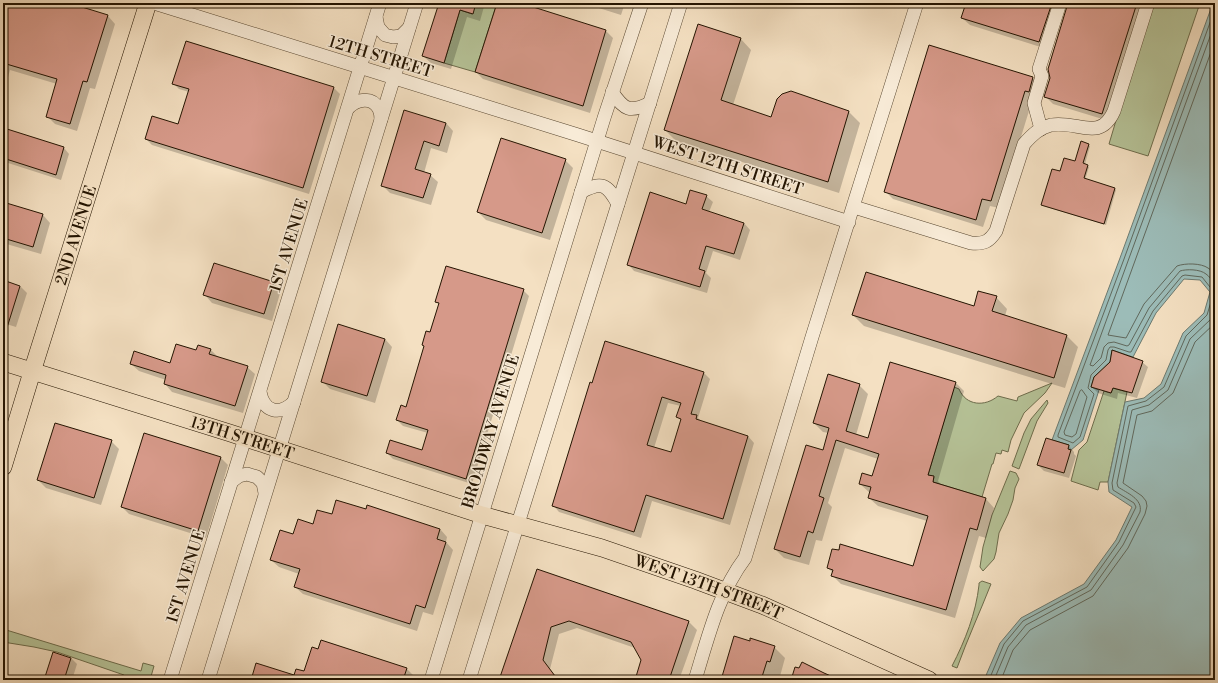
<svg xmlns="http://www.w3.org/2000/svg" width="1218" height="683" font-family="'Libre Bodoni',serif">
<rect width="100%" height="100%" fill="#f4e0c2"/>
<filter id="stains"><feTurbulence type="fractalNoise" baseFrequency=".005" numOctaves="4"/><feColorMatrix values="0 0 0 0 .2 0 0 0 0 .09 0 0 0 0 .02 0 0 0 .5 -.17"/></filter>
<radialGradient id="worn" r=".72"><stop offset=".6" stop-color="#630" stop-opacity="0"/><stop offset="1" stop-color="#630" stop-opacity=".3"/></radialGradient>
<g fill="#b6c398" stroke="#6d6c4c">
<polygon points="476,3 497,3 475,72 444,63 460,10 472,14"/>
<polygon points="1151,3 1200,3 1148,156 1109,144"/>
<path d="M 1052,383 L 1045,393 L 1024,413 L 1011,440 L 1008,452 L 1002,450 L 1001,454 L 996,453 L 993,464 L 992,464 L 982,497 L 933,482 L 934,477 L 928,475 L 954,387 L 959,389 C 966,406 985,407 998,396 L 1017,401 L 1018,397 Z"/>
<polygon points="1113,388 1127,392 1108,482 1100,482 1098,490 1071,481 1079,450 1087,442 1104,391 1111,393"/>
<polygon points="1047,400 1048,403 1037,421 1019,469 1012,466 1024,433 1031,419"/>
<polygon points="1010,471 1016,473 1019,479 1015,488 1013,500 1008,514 999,533 996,552 994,559 983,571 980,567 983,547 992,515"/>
<path d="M 982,581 L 991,584 C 980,612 967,640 957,668 L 952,666 C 965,641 976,613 979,585 L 979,583 Z"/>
<polygon points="3,629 141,671 143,663 154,666 150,680 129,680 124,675 57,652 34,647 3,642"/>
</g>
<polygon fill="#9cbcb8" stroke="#6c796f" points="1213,3 1215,3 1215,680 984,680 1000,643 1021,618 1084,584 1116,540 1132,507 1109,492 1108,482 1125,402 1144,398 1161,384 1183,333 1204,313 1210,292 1200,280 1184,279 1156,313 1133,357 1112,350 1110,362 1094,377 1091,387 1099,390 1083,440 1071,450 1068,449 1069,445 1052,440 1120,258"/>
<g fill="#0003" fill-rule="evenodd">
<polygon points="3,3 64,3 108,16 115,24 95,89 90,88 77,131 55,124 47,116 57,84 10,70 3,95"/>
<polygon points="440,3 485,3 480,21 467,17 451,69 431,63 423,56"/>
<polygon points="498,3 537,3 535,9 606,31 613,38 590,113 483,79 476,72"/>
<polygon points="583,3 625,3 621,15"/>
<polygon points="967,3 1065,3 1047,49 970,25 962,18"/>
<polygon points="1069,3 1146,3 1109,121 1053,104 1045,96"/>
<polygon points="740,38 751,50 733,105 772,118 849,112 860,123 839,193 676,141 665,130"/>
<polygon points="186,42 334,88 340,94 309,194 152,145 146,139 179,125 189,92 179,89 173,83"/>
<polygon points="930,46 1033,78 1041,85 1033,98 999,208 990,206 983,227 893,199 885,191"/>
<polygon points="405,111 446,123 453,131 447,153 431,148 424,173 430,175 438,182 431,205 390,193 382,185"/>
<polygon points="1081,142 1090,146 1085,164 1089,167 1085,180 1115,189 1116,190 1106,225 1043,206 1042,204 1061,172 1075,162"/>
<polygon points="3,144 64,148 69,154 61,180 5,162 3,160"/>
<polygon points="565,160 573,168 550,240 486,220 478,212"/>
<polygon points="706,196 713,202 709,212 744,223 750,230 740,260 713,251 706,273 711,278 707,293 634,271 628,264 686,205"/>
<polygon points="3,203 43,215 50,223 41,254 3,243"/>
<polygon points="3,281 20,286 27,293 16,327 3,323"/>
<polygon points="273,283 281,290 272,321 212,303 205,295"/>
<polygon points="523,290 529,296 472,484 393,459 387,453 422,451 428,433 403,426 397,420 406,408 439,304 437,302"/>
<polygon points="996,297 1007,309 1005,316 1067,336 1078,347 1065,388 864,326 853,315 974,307"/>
<polygon points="385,339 392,347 375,403 330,389 322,381"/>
<path d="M 606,342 L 704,373 L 710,379 L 698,418 L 702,422 L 748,436 L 754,443 L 730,525 L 652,501 L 641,538 L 559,512 L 553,505 ZM 668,403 L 681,406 L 677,417 L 682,421 L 671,454 L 654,448 Z"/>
<polygon points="211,350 219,358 247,367 255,374 243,413 172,392 165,384 166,380 139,371 131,364 171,364 197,351"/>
<polygon points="1142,362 1148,367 1137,398 1118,393 1117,399 1098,393 1092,387"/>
<polygon points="955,382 964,391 938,481 942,486 986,499 994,508 986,538 979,536 955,618 841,584 832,575 833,573 828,568 913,567 927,521 878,506 869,498 870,493 860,484 873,478 878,459 845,448 828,503 832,507 822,541 816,540 809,565 784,558 775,549 823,451 829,433 823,432 814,423 859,385 868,394 856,435 868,439"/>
<polygon points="111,441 119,449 101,505 46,488 38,480"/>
<polygon points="1069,446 1074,452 1074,454 1076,456 1069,478 1044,471 1038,465"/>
<polygon points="221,458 228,465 206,538 129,514 122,507"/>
<polygon points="332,516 440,529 447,537 446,542 453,550 433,615 423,612 417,631 303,594 295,587 299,574 279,567 271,560 294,535"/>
<polygon points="538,570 689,622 697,630 679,680 636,680 642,659 635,648 577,628 559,634 550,669 555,675 569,680 500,680"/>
<polygon points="774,647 785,658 779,680 722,680"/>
<polygon points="54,653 71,658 77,664 72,680 45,680"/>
<polygon points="407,669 414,676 413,680 252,680 295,676 305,673"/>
</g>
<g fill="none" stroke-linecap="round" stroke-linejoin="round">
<g stroke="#60685c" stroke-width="1">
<path d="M 1215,23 L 1090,365 L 1093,366 L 1101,358 L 1104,347 L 1108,343 L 1114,342 L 1127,346 L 1129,345 L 1149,308 L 1180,271 C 1186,269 1200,269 1206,274 C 1209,276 1212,280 1215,284"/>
<path d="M 1215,41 L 1108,335 L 1126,338 L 1144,304 L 1177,266 C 1185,263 1201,263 1208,268 C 1211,270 1213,272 1215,275"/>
<polygon points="1082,390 1087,397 1076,434 1072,437 1065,435 1064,432 1080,391"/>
<polyline points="989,680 1004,644 1023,621 1087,587 1119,542 1136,507 1134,503 1113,490 1112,483 1128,406 1146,401 1164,387 1186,336 1207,315 1214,292 1202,277 1185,275 1182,276 1153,311 1131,352 1129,352 1114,347 1110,347 1108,350 1106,360 1091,375 1088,388 1094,394 1080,437 1073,443 1058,437 1058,435 1124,259 1215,9"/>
<path d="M 994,680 L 1008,647 L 1026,625 L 1091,590 L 1123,545 L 1140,512 C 1143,499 1127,493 1118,487 L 1117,483 L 1132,410 L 1149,405 L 1168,390 L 1190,339 L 1211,319 L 1215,308"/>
<polyline points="1001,680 1013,650 1030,630 1093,596 1128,548 1145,514 1147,506 1146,501 1142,496 1123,483 1137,415 1152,411 1173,393 1195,342 1215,323"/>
</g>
</g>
<g fill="#d69989" stroke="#241401" fill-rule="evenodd">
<polygon points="3,3 69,3 108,15 87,82 83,81 70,124 46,117 57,79 3,63"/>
<polygon points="439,3 476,3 473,14 460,10 444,63 422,56"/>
<polygon points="497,3 527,3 527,5 606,30 583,106 475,72"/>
<polygon points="966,3 1052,3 1039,42 961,18"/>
<polygon points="1068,3 1137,3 1102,114 1044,97 1050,78 1048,69"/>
<polygon points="698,24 741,38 721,100 771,117 777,99 782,94 791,91 849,111 828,182 664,130"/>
<polygon points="186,41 334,87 303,188 145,139 152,116 178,124 189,89 172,84"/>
<polygon points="929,45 1033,77 1029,92 1025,91 991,201 982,199 976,220 884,192"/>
<polygon points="404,110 446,123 439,146 424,141 415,169 431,174 423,198 381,186"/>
<polygon points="7,129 64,147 56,175 3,158 3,141"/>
<polygon points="501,138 566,159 542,233 477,212"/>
<polygon points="1081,141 1089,144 1083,163 1088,165 1084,178 1115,188 1104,224 1041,205 1052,169 1060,171 1064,158 1075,161"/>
<polygon points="690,190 707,195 702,209 744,223 734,254 706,246 699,269 705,271 700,287 627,265 650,192 686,204"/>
<polygon points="3,202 43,214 33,247 3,238"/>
<polygon points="214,263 274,282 264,314 203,295"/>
<polygon points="446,266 524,289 466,479 386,453 390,440 422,450 428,430 396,420 401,405 406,407 424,346 422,345 426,331 430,332 439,303 435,302"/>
<polygon points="866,272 974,306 978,291 997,296 992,311 1067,335 1054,378 852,315"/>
<polygon points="3,280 20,286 5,334 3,333"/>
<polygon points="338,324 385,339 367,396 321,382"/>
<path d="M 605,341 L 704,372 L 691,414 L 697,415 L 696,419 L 748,436 L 723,519 L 646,495 L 634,532 L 552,506 L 590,382 L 592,383 ZM 662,397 L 681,403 L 676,417 L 681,419 L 671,452 L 647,445 Z"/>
<polygon points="176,344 196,350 198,345 211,349 209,354 248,366 235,406 164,384 166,375 130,364 134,351 170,363"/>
<polygon points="1112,350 1143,361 1132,393 1113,388 1111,393 1091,387 1094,377 1110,362"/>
<polygon points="890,362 956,382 928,475 934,476 933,482 986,498 977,530 970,528 946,610 831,576 833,570 827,568 832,549 839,550 840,544 913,566 928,516 868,498 871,487 859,484 862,473 872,476 879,454 836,440 819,496 824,498 813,533 808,531 800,557 774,549 806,445 823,450 829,428 813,423 828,374 860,384 846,431 868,438"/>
<polygon points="55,423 112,440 94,498 37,480"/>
<polygon points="144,433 221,457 198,531 121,507"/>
<polygon points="1046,438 1069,445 1068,449 1071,450 1064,473 1037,465"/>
<polygon points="336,500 366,509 367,505 440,529 437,539 446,542 425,608 416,605 410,624 294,587 300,569 270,560 280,530 293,534 298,519 313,524 317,510 332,514"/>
<polygon points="537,569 689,621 669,680 635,680 641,660 631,642 569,621 551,627 543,660 558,680 499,680"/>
<polygon points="734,636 750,641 750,638 775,646 770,662 767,661 761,680 721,680"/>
<polygon points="321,640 407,668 403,680 251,680 256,663 294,675 296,669 304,671 312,647 318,649"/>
<polygon points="53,652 71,658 64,680 44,680"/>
<polygon points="802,662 824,673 840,680 791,680 795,667 799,668"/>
</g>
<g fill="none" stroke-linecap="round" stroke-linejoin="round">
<defs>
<g id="minor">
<polyline points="154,3 578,135 849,222"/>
<polyline points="376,17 378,27 385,35 393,37 401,36 409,28"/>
<path d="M 612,92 C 624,110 630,113 650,103"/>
<path d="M 348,108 C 357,99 372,96 379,109 C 380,111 381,116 381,119"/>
<polyline points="1041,129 1034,103 1042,76 1039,69 1060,3"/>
<path d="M 581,192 C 602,181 607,184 618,204"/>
<path d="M 854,207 L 971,243 C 984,244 989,242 996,231 L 1024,144 C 1032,135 1039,128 1051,125 C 1077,120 1100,143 1114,111 L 1148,3"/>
<path d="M 260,392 C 264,412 279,416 294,402"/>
<polyline points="231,482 239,476 247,474 257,477 263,483 265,493"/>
<polyline points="170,680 380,3"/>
<polyline points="208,680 417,3"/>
<polyline points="431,680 604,118 642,3"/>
<polyline points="469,680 681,3"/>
<path d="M 695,680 C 708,638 718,594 745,558 L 812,337 L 917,3"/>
</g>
<g id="major">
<path id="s1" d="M 3,362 L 230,433 L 482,515 L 602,548 L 695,580 L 762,605 L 929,680"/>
<path id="s2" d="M 3,467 L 32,372 L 148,3"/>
</g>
</defs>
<use href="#minor" stroke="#584731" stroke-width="14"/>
<use href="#major" stroke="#241401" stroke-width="18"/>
<use href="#minor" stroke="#f8ebd7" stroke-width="13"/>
<use href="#major" stroke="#f4e0c2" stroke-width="17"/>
</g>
<g text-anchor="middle" stroke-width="3" stroke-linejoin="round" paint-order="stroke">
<g font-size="16" fill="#241401" stroke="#f8ebd7">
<text transform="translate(381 56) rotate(17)" y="6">12TH STREET</text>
<text transform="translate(728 165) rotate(18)" y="6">WEST 12TH STREET</text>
<text dy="6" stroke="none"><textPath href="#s2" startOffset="243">2ND AVENUE</textPath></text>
<text transform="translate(288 245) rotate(-73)" y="6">1ST AVENUE</text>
<text transform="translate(490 431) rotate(-73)" y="6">BROADWAY AVENUE</text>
<text dy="6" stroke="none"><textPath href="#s1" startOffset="251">13TH STREET</textPath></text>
<text transform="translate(185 576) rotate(-73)" y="6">1ST AVENUE</text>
<text dy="6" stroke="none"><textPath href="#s1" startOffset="741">WEST 13TH STREET</textPath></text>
</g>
</g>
<rect width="1218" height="683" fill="none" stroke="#f4e0c2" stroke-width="16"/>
<rect x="4" y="4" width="1210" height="675" fill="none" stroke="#241401" stroke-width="2"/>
<rect x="8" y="8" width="1202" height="667" fill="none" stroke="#241401"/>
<rect width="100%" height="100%" filter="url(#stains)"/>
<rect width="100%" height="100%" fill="url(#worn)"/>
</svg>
